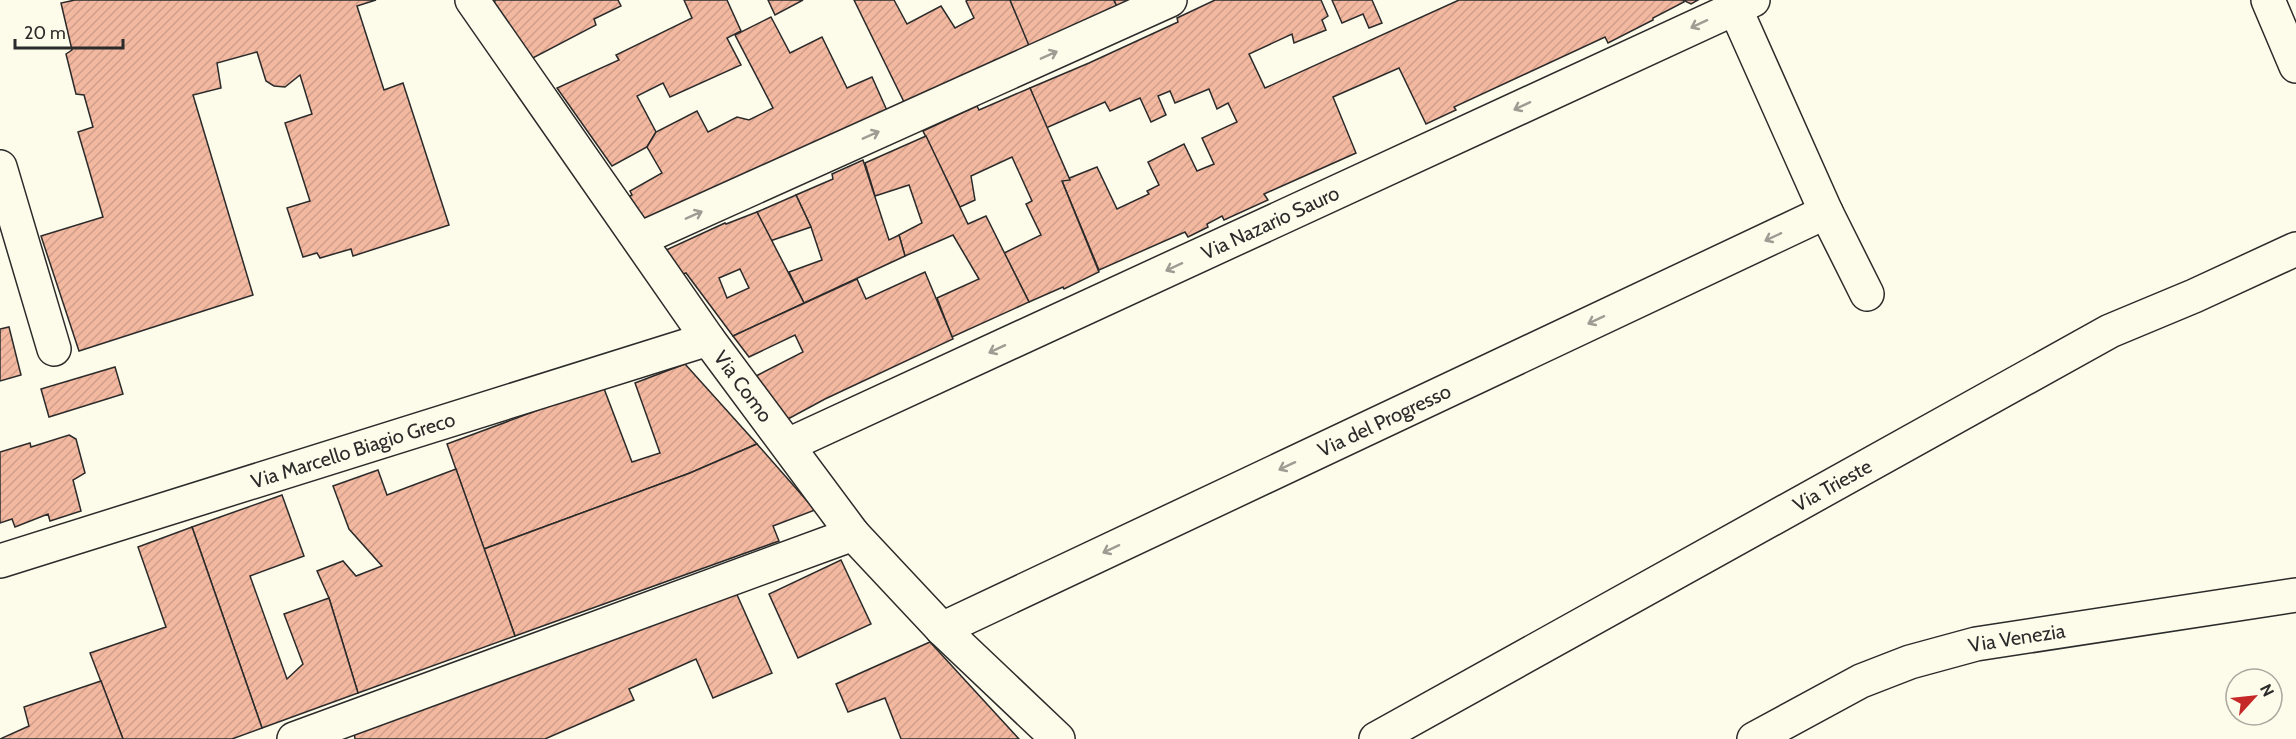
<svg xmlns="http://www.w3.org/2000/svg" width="2296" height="739" font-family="Cabin,sans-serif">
<defs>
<pattern id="building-hatch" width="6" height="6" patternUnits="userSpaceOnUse" patternTransform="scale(1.5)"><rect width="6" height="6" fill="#f2b8a0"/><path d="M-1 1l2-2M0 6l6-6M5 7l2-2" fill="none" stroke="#d09e8a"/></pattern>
</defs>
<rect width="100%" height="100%" fill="#fdfbea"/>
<g fill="url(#building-hatch)" stroke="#2b2b2b" stroke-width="1.5" fill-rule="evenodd">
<polygon points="75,0 376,0 357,6 384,90 403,83 449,225 353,256 351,249 320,258 317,253 303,257 287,208 310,201 285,123 312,114 300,75 285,87 274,86 266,81 257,52 217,63 221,88 193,95 253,295 79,351 41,236 103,217 78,132 93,127 84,95 76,94 66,54 72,50 61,3"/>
<polygon points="495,0 618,0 621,6 594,19 596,25 529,60 494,5"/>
<polygon points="684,0 727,0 741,31 727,38 741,65 670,97 663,83 637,96 656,132 647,147 612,166 557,88 619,60 616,55 692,18"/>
<polygon points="768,0 803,0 775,15"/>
<polygon points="854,0 894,0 907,24 941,6 955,28 974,18 966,1 968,0 1010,0 1032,50 1004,62 1002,58 995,60 996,63 906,106"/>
<polygon points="1010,0 1114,0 1118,9 1030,48"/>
<polygon points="1114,0 1139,0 1118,9"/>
<polygon points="1215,0 1321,0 1328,16 1322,20 1326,30 1294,43 1292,34 1249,54 1265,88 1459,0 1683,0 1684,2 1653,18 1653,20 1608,43 1605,37 1454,107 1456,110 1426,124 1399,68 1333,97 1356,153 1264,194 1268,200 1224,220 1222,216 1207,224 1208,227 1188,237 1185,232 1099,270 1062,181 1097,167 1117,209 1149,194 1147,191 1159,185 1148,162 1184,144 1197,171 1214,164 1202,138 1237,122 1228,103 1217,109 1209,89 1175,103 1170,91 1158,96 1166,115 1151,122 1140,98 1110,111 1105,102 1046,128 1030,88 1089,63 1178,22 1177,18"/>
<polygon points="1332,0 1372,0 1382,23 1369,28 1363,14 1342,23"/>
<polygon points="1683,0 1698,0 1691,4"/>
<polygon points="771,17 790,53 822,37 847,88 872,77 889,115 648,224 628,197 632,195 630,191 662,173 647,147 656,132 697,111 708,132 737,117 749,120 773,108 735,35"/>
<polygon points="1030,88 1070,180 1062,181 1099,272 1064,289 1063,287 1029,302 1004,253 1041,235 1026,204 1032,201 1012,157 971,176 975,200 960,207 923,131 977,106 979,110"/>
<polygon points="926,136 968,224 986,216 1029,302 952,337 937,298 979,279 953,235 905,256 899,235 922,223 909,185 875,196 865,163"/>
<polygon points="863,160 889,240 899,235 905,256 804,303 789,272 822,260 811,227 796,195 833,179 832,174"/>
<polygon points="796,195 811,227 770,241 757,212"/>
<path d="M 757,212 L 804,303 L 733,336 L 686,273 L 683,274 L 666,250 L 725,223 L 726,224 ZM 740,269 L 749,288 L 727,298 L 719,278 Z"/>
<polygon points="925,272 953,339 825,399 788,419 756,376 803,352 795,335 749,357 733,336 857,279 866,299"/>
<polygon points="9,327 21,375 0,381 0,329"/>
<polygon points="685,364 757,444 690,473 484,549 447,444 603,386 632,462 660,453 635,383"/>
<polygon points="115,367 123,394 49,417 41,389"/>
<polygon points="69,435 76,439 85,473 73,480 81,511 50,521 48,514 15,527 12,519 0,523 0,452 30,443 31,447"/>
<polygon points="757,444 815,510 773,526 779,541 515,636 484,549 690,473"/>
<polygon points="456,469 515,636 358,693 329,598 317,571 343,561 356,576 382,566 349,529 333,486 378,470 387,495"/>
<polygon points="282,495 304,556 250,576 287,679 303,664 284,614 329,598 358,693 262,728 192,527"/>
<polygon points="192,527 262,728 232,739 123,739 90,653 166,627 138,547"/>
<polygon points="841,560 871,624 798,658 769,594"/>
<polygon points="734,588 772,673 713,698 696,659 629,689 634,700 545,739 355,739 354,731"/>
<polygon points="930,642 1019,739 901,739 885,698 848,712 836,684"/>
<polygon points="101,681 123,739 0,739 29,726 24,707"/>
</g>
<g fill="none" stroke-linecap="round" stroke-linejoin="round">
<defs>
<g id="street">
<path id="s1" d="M 472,0 L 708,339 L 853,534 L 942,629 L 1058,739"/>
<polyline points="1735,8 1826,212 1867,294"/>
<polyline points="0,167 54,349"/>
<polyline points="640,239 1170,0"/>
<path id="s2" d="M 788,445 L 1753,0"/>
<path id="s3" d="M 0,561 L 708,339"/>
<path id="s4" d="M 942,629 L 1826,212"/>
<polyline points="294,739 853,534"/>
<path id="s5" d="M 1376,739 L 2110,331 L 2194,296 L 2296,249"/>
</g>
<g id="secondary">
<polyline points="2268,0 2296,66"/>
<path id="s6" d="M 1754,739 L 1861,681 L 1910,662 L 1976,644 L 2296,595"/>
</g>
</defs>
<use href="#street" stroke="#2b2b2b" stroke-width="36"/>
<use href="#secondary" stroke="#2b2b2b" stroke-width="36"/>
<use href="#street" stroke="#fdfbea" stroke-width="33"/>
<use href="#secondary" stroke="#fdfbea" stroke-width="33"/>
</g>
<defs><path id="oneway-shaft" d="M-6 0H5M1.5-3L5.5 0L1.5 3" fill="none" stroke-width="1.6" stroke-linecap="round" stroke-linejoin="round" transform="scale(1.5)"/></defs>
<g stroke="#9e9d94">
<use href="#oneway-shaft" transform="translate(1699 24) rotate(155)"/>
<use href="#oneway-shaft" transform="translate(1049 55) rotate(-24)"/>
<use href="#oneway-shaft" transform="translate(1522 106) rotate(155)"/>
<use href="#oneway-shaft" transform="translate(871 135) rotate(-24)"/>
<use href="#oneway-shaft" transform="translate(694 215) rotate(-24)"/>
<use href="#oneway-shaft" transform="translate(1773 237) rotate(155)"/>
<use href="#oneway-shaft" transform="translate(1174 267) rotate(155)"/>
<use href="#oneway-shaft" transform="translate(1596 320) rotate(155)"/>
<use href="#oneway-shaft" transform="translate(997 349) rotate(155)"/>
<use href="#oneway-shaft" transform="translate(1287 466) rotate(155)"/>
<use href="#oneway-shaft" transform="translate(1111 549) rotate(155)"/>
</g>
<g text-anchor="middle" stroke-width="4.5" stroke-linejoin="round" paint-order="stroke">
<g font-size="20" fill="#2b2b2b" stroke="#fdfbea">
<text dy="7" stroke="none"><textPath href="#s2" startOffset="531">Via Nazario Sauro</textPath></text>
<text dy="7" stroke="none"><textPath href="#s1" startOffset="472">Via Como</textPath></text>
<text dy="7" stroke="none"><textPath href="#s4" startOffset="489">Via del Progresso</textPath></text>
<text dy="7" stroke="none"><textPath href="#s3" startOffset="370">Via Marcello Biagio Greco</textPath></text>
<text dy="7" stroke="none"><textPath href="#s5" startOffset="522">Via Trieste</textPath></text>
<text dy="7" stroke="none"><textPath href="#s6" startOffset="284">Via Venezia</textPath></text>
</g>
</g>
<g transform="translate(2254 697) rotate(63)"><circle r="28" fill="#fdfbea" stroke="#a9a89e" stroke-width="1.5"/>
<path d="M0-4.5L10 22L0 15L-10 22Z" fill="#c62828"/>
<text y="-9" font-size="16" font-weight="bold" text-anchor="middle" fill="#2b2b2b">N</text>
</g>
<path d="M15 39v9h108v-9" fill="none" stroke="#2b2b2b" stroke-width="3"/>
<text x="24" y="39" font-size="18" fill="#2b2b2b" stroke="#fdfbea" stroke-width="4.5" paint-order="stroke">20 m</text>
</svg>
